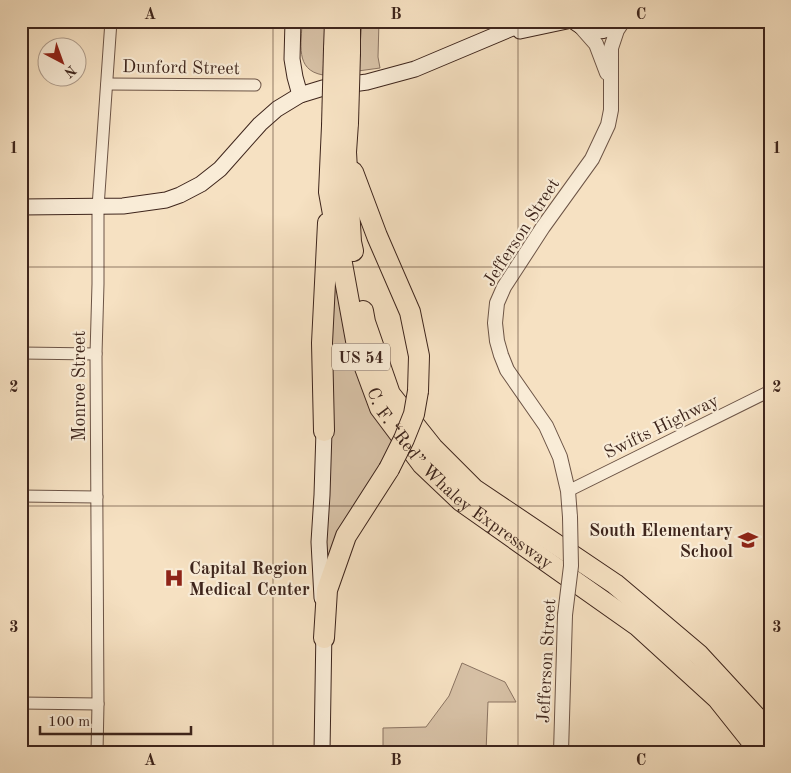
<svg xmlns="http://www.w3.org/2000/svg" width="791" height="773" font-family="'Old Standard TT',serif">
<rect width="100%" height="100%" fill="#f6e1c2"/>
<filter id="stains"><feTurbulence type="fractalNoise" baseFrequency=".004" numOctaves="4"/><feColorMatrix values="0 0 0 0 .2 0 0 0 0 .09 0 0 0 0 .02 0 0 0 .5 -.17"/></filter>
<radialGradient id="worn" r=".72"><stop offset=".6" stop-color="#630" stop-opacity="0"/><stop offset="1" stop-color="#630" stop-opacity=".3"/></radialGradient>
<g fill="#d7c1a6" stroke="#8a7361">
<path d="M 302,21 L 326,21 L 323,75 C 294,70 302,43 302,21 Z"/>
<polygon points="362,21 379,21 378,57 380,68 358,71"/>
<polygon points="332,268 351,350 396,447 328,572 325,520"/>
<polygon points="462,663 505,682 516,702 488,702 486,752 383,752 383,728 426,727 449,696"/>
</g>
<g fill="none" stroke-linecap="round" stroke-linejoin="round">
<defs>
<g id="minor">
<polyline points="107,84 255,85"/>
<polyline points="21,353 96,354"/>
<polyline points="568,491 770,391"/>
<polyline points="21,496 97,497"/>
<polyline points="21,703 98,704"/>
<polyline points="97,752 98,704 96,354 98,284 98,207 111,21"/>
</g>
<g id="tertiary">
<polyline points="581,27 596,44 607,73"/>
<polyline points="570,517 568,491 560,457 546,426 507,370 501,355 497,341 495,323 497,303 504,287 543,227 592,159 608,125 611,110 611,48 617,30 623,21"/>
<polyline points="561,752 565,615"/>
</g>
<g id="secondary">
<polyline points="293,21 292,59 295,77 300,95"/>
<path d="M 573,21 C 590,34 605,35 622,21"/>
<polyline points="520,31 567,21"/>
<polyline points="21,207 123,206 166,200 180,195 201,184 220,169 260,124 277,109 300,95 323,88 367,82 415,69 529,21"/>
<polyline points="322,598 319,542 322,495 324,431"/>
<polyline points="322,752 324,628"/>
</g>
<g id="motorway">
<polyline points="334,49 335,21"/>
<polyline points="350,53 350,21"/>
<polyline points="348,123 346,152 351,242 353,251"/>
<path id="s1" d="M 332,126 L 329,192 L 357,346 L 380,408 L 422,464 L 461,501 L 638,626 L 717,698 L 760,752"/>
<polyline points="353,172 377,236 410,312 419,356 418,391"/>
<polyline points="363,311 365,322 390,394 433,448 474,489 615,584 699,655 758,719 770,735"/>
<polyline points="324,431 322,343 328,223"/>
<polyline points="324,638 327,590 346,536 389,469"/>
</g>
</defs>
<use href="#minor" stroke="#6c5446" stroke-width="13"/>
<use href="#tertiary" stroke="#6c5446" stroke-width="16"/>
<use href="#secondary" stroke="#3e251c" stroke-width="17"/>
<use href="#motorway" stroke="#3e251c" stroke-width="22"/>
<use href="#minor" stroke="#f9ecd7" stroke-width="11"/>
<use href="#tertiary" stroke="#f9ecd7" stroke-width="14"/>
<use href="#secondary" stroke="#f9ecd7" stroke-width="15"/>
<use href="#motorway" stroke="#f6e1c2" stroke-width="20"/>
<defs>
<polyline id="tertiary-bridge" points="565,615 571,566 570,517"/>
<g id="motorway-bridge">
<polyline points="348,123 350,53"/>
<polyline points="332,126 334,49"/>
<polyline points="389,469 404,439 414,414 418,391"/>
</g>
</defs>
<use href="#tertiary-bridge" stroke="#6c5446" stroke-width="16" stroke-linecap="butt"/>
<use href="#motorway-bridge" stroke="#3e251c" stroke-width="22" stroke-linecap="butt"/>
<use href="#tertiary-bridge" stroke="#f9ecd7" stroke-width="14"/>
<use href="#motorway-bridge" stroke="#f6e1c2" stroke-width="20"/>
</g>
<path fill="none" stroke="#3e251c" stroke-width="1" stroke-opacity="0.55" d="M 273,21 L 273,752M 518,21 L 518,752M 21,267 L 770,267M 21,506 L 770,506"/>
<defs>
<symbol id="school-bare" viewBox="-9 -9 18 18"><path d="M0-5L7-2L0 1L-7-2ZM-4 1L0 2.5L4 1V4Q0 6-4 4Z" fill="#8f2418" stroke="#f9ecd7" stroke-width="2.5" paint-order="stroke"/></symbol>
<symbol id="hospital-bare" viewBox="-9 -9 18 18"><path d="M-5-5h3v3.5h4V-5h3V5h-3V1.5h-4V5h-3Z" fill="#8f2418" stroke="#f9ecd7" stroke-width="2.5" paint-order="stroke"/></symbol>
</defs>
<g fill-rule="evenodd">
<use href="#school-bare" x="734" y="526" width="28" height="28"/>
<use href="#hospital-bare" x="160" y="564" width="28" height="28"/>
</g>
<g text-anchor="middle" stroke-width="4.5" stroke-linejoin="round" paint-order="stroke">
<rect fill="#f9ecd7" stroke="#766154" stroke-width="1" x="332" y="343.5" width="58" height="27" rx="4"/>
<g font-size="16" font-weight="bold" fill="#3e251c">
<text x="361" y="363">US 54</text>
</g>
<g font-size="18" fill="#3e251c" stroke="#f9ecd7">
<text transform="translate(181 67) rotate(1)" y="6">Dunford Street</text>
<text transform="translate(521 232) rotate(-57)" y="6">Jefferson Street</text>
<text transform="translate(79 386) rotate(-90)" y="6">Monroe Street</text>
<text transform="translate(661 426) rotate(-26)" y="6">Swifts Highway</text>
<text dy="6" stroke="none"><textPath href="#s1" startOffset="395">C. F. “Red” Whaley Expressway</textPath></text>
<text transform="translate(546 661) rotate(-87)" y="6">Jefferson Street</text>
</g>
<g font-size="18" font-weight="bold" fill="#3e251c" stroke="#f9ecd7" text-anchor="end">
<text x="733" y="536">South Elementary<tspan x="733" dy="21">School</tspan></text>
<text x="189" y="574" text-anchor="start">Capital Region<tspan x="189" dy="21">Medical Center</tspan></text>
</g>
</g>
<rect width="791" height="773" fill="none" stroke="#f6e1c2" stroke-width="55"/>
<g transform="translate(62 62) rotate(139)"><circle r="24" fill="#f9ecd7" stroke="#ae9c8c"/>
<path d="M0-4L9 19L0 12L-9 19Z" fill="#8f2418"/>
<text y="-8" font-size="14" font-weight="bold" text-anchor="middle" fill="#3e251c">N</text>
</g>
<path d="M40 726v8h151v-8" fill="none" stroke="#3e251c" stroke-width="2.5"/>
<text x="48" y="726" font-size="15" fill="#3e251c" stroke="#f9ecd7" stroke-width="4" paint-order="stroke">100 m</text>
<rect x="28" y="28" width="736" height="718" fill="none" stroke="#3e251c" stroke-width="2"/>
<g font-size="16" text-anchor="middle" font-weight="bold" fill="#3e251c">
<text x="150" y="19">A</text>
<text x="396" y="19">B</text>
<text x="641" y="19">C</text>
<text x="14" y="153">1</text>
<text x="777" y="153">1</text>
<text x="14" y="392">2</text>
<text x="777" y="392">2</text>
<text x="14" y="632">3</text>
<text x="777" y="632">3</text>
<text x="150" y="765">A</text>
<text x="396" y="765">B</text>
<text x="641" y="765">C</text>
</g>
<rect width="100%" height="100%" filter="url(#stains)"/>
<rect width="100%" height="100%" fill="url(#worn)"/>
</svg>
